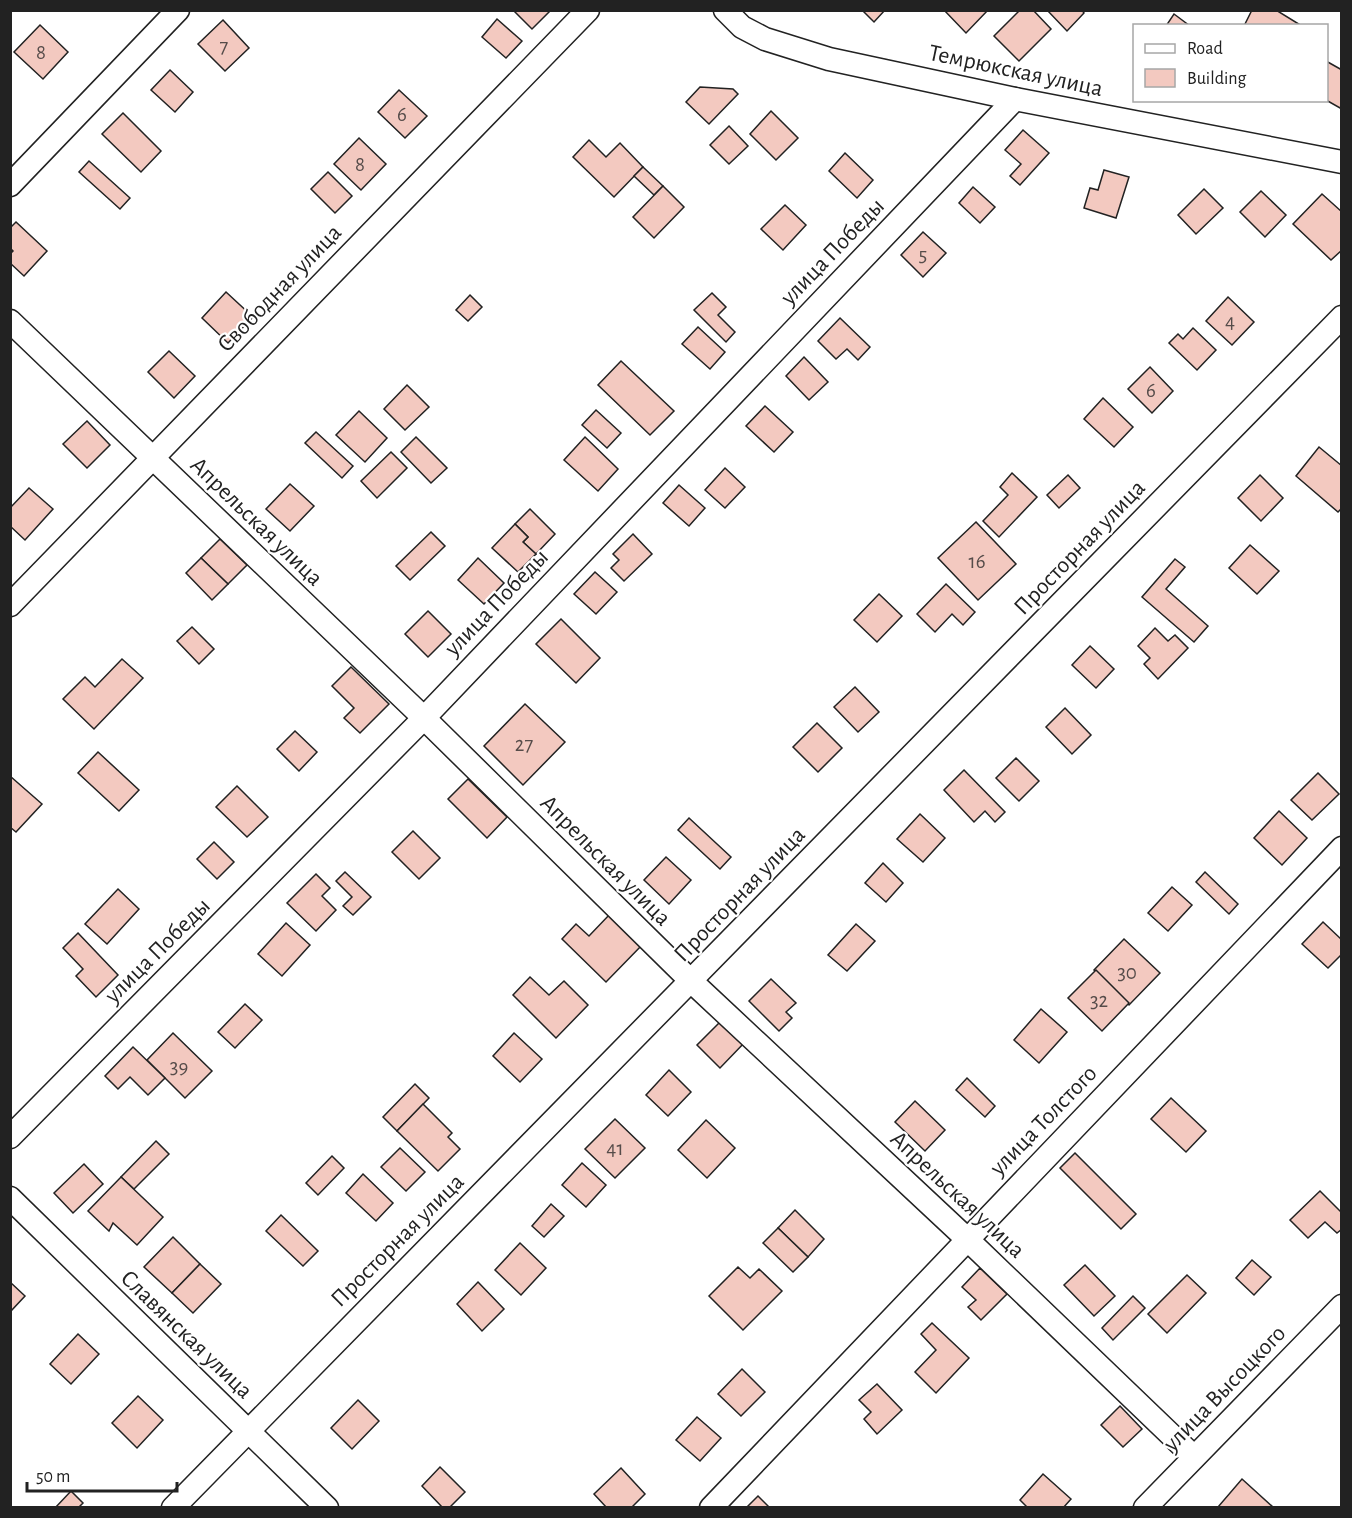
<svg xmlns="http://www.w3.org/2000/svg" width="1352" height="1518" font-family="'Alegreya Sans',sans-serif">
<rect width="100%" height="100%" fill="#fff"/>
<g fill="#f3c9c0" stroke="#222" stroke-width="1.5">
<polygon points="513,10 551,10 532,29"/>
<polygon points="862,10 885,10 874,22"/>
<polygon points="944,10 988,10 966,33"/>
<polygon points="1020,10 1033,10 1051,29 1019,61 994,36"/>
<polygon points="1047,10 1082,10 1084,13 1067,31"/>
<polygon points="1252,10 1276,10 1302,26 1244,26"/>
<polygon points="1174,14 1190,26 1166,26"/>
<polygon points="497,19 522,41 506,58 482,37"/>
<polygon points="223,20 249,48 225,71 198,44"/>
<polygon points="40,25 68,52 43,79 14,52"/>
<polygon points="1326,61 1342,70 1342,105 1340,108 1326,100"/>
<polygon points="170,70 193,92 175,112 151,90"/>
<polygon points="700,87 733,89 738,94 709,124 686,102"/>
<polygon points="399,90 427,116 405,138 378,112"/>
<polygon points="771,111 798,138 776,160 750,134"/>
<polygon points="123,113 161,151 141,172 102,134"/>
<polygon points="729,126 748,146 729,164 710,145"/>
<polygon points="1023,130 1049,153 1020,185 1010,176 1021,164 1005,150"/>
<polygon points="359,138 386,164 361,190 334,164"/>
<polygon points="589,140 606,157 620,143 643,167 614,197 573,157"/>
<polygon points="845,153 873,180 857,198 829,171"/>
<polygon points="89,161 130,198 120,209 79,172"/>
<polygon points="643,167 663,186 654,195 634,176"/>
<polygon points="1104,170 1129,177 1116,218 1084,208 1090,188 1098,190"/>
<polygon points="328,172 352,196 335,213 311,189"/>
<polygon points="663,186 684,207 654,238 633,217"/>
<polygon points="973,187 995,207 980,223 959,203"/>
<polygon points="1204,189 1223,208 1196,234 1178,215"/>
<polygon points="1261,191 1286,215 1265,237 1240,212"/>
<polygon points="1322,194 1342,212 1342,250 1331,260 1293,224"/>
<polygon points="785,205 806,225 783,250 761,229"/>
<polygon points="16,222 47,251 24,276 10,263 10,254 13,251 10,248 10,228"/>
<polygon points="923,232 946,253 923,277 901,255"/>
<polygon points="226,292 253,317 228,343 202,318"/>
<polygon points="712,293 726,307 718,315 735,332 726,342 694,310"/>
<polygon points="470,295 482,307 468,321 456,310"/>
<polygon points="1228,297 1254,322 1232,345 1206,321"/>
<polygon points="840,318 870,347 858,360 847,349 836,359 818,341"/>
<polygon points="698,327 725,352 710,369 682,344"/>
<polygon points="1193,328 1216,350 1197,370 1169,343 1178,334 1183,339"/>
<polygon points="169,351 195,376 174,398 148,372"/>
<polygon points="804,357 828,382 809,400 786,376"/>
<polygon points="621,361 674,411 650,435 598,385"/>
<polygon points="1150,367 1173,391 1152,413 1128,389"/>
<polygon points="407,385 429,407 405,430 384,409"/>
<polygon points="1103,398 1133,427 1114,447 1084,419"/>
<polygon points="765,406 793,432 774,452 746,426"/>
<polygon points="596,410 621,433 607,448 582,425"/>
<polygon points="359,411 387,438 365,462 336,435"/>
<polygon points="87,421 110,445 87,468 63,444"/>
<polygon points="316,432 353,466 342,478 305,443"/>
<polygon points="416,437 447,468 431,483 401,452"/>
<polygon points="585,437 618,469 598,491 564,460"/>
<polygon points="1319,447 1342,466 1342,508 1338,512 1296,476"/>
<polygon points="391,452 407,468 377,498 361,481"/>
<polygon points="725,468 745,487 725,508 705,490"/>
<polygon points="1012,473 1037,497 999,537 983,521 1008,495 1000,487"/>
<polygon points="1068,475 1080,488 1059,508 1047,495"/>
<polygon points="1260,475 1283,498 1261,521 1238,498"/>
<polygon points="290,484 314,506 290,531 266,509"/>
<polygon points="679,485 705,508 689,526 663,503"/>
<polygon points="29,488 53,509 25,540 10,526 10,508"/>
<polygon points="530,509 555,534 536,554 523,542 528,537 515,524"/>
<polygon points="976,522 1016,564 978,600 938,558"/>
<polygon points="515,524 528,537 523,542 536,554 518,572 492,548"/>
<polygon points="431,532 445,546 410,580 396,566"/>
<polygon points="633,534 652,554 624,581 611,568 619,560 613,554"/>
<polygon points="220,539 247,565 228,584 201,558"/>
<polygon points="1250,545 1279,571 1257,594 1229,568"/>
<polygon points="201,558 228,584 212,600 186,573"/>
<polygon points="478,558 504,583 484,604 458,580"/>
<polygon points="1175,559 1185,567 1166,589 1208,626 1194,642 1142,597"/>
<polygon points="595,572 617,592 596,614 574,594"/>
<polygon points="946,584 975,612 963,625 952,614 935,632 917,614"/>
<polygon points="879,594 902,616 877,642 854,620"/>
<polygon points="428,611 451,634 428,657 405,634"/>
<polygon points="561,619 600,658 576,683 536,644"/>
<polygon points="192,627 214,649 199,664 177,641"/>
<polygon points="1155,628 1168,641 1175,635 1188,648 1158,679 1144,664 1150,658 1138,646"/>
<polygon points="1090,646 1114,669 1096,688 1072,665"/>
<polygon points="122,659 143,678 94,729 63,699 85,677 95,687"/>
<polygon points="351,667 389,704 360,733 344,718 354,708 332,686"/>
<polygon points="855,687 879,712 858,732 834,707"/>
<polygon points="525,704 565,742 523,785 484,746"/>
<polygon points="1065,708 1091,735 1072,754 1046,727"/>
<polygon points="817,723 842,748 818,772 793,747"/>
<polygon points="295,731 317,752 299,771 277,749"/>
<polygon points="98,752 139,790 119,811 78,773"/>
<polygon points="1016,758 1039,781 1019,801 996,778"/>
<polygon points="964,770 1005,812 995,822 985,811 974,822 944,790"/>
<polygon points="1318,773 1339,794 1312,820 1291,800"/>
<polygon points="10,776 42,804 16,832 10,827"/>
<polygon points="468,779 507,817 487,838 448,799"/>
<polygon points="237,786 268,817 247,837 216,807"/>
<polygon points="1279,811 1307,838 1282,865 1254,838"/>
<polygon points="920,814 945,838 923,862 897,839"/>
<polygon points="689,818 731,857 720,869 678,830"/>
<polygon points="413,831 440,858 419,879 392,852"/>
<polygon points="214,842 234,862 217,879 197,859"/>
<polygon points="666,857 691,880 669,904 644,880"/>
<polygon points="883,863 903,883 886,902 865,883"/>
<polygon points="345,872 371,897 353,915 343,906 352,897 336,881"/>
<polygon points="1205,872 1238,904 1229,914 1196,882"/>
<polygon points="316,874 330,888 322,896 336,910 316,931 287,903"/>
<polygon points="1172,887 1192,905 1168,931 1148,913"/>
<polygon points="118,889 139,909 107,944 85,924"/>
<polygon points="610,914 642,945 606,982 562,939 576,924 589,936"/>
<polygon points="1323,922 1342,940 1342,954 1328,968 1302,944"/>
<polygon points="286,923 310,945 282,976 258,954"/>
<polygon points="856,924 875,941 847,971 828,955"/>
<polygon points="78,933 118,975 96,997 76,976 83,969 63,948"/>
<polygon points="1124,939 1160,973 1129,1005 1094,970"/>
<polygon points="1096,970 1129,1003 1102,1031 1068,998"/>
<polygon points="530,977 549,995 564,981 588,1005 556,1038 513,995"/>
<polygon points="771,979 796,1003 786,1012 792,1018 779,1031 749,1001"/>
<polygon points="245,1004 262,1020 235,1048 218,1032"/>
<polygon points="1041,1009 1067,1032 1039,1063 1014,1040"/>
<polygon points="722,1020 745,1042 720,1068 697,1045"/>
<polygon points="173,1033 212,1071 185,1098 147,1060"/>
<polygon points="514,1033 542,1059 520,1082 493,1056"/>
<polygon points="133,1047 165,1078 148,1095 130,1077 118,1089 105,1076"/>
<polygon points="669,1070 691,1092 668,1116 646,1095"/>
<polygon points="967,1078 995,1106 985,1117 956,1090"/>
<polygon points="415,1084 429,1098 397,1131 383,1117"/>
<polygon points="1171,1098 1206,1131 1186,1152 1151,1119"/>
<polygon points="915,1101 945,1130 925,1151 895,1122"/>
<polygon points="423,1104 452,1133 448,1137 460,1149 438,1171 397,1131"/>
<polygon points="615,1119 645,1148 615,1178 585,1149"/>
<polygon points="706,1120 735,1148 707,1178 678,1150"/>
<polygon points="156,1141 169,1154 134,1189 121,1177"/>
<polygon points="400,1148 425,1172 406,1191 381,1167"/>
<polygon points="1075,1153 1136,1214 1121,1229 1060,1168"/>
<polygon points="332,1156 344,1168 318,1195 306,1183"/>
<polygon points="582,1163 606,1185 586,1207 562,1185"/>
<polygon points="84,1164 103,1184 73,1213 54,1193"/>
<polygon points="363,1174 393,1203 376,1221 346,1193"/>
<polygon points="121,1177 163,1217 137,1245 113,1223 109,1231 88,1211"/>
<polygon points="1320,1191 1342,1213 1342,1229 1337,1233 1325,1222 1308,1238 1290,1220"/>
<polygon points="551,1204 564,1216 544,1237 532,1226"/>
<polygon points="795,1210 824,1239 808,1257 778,1228"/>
<polygon points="281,1215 318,1251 303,1266 266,1231"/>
<polygon points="778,1228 808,1257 793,1272 763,1243"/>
<polygon points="173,1237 200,1264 172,1293 144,1267"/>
<polygon points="520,1243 546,1268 521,1295 495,1270"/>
<polygon points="1252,1260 1271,1277 1254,1295 1236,1278"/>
<polygon points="200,1264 221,1284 193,1313 172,1293"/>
<polygon points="1085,1265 1115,1296 1094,1316 1064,1285"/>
<polygon points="738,1267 750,1278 759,1269 782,1291 743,1330 709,1296"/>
<polygon points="980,1268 1007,1294 981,1320 968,1307 976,1300 962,1287"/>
<polygon points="1187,1275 1206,1293 1167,1333 1148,1314"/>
<polygon points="10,1282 25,1296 10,1312"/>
<polygon points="478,1282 504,1309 482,1331 457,1304"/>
<polygon points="1133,1296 1145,1308 1113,1340 1102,1328"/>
<polygon points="932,1323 969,1358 936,1393 915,1372 936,1350 921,1334"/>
<polygon points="78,1334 99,1354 71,1384 50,1364"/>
<polygon points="742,1369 765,1392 741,1416 718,1394"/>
<polygon points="877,1384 902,1410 877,1434 864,1419 871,1412 859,1400"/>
<polygon points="138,1396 163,1420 137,1448 112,1423"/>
<polygon points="358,1400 379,1421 352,1449 331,1428"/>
<polygon points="1120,1406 1142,1429 1123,1447 1101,1425"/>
<polygon points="697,1417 721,1438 700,1461 676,1440"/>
<polygon points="440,1467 465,1492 449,1508 443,1508 422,1486"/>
<polygon points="621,1468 645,1494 631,1508 607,1508 594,1494"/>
<polygon points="1043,1474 1071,1499 1063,1508 1028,1508 1020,1500"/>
<polygon points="1242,1479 1274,1508 1218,1507"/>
<polygon points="71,1491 83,1503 78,1508 55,1508"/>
<polygon points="758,1496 770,1508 746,1508"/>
</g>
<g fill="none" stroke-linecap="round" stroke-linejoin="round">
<defs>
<g id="minor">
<polyline points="725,10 742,27 765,39 829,59 1015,99 1342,162"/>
<polyline points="10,185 178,10"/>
<polyline points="10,321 424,718 691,981 967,1239 1194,1457"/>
<polyline points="10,605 588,10"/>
<polyline points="10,1137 424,718 1015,99"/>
<polyline points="10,1198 327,1508"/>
<polyline points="173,1508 1342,317"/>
<polyline points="711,1508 1342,848"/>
<polyline points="1145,1508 1342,1306"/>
</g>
</defs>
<use href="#minor" stroke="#222" stroke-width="25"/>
<use href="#minor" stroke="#fff" stroke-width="22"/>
</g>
<g text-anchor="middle" stroke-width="4.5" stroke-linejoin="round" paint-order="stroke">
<g font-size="21" fill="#564c4a">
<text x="224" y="53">7</text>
<text x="41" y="59">8</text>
<text x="402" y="121">6</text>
<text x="360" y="171">8</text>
<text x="923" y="261">5</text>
<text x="1230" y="328">4</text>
<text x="1151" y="397">6</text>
<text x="977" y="568">16</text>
<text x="524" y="751">27</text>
<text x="1127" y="979">30</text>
<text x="1099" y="1007">32</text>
<text x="179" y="1073">39</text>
<text x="615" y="1155">41</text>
</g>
<g font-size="24" fill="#222" stroke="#fff">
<text transform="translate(1016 70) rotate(12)" y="8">Темрюкская улица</text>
<text transform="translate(832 251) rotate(-46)" y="8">улица Победы</text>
<text transform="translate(279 288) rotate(-46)" y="8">Свободная улица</text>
<text transform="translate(257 521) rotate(44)" y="8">Апрельская улица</text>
<text transform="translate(1079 547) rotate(-46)" y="8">Просторная улица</text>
<text transform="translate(496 602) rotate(-46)" y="8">улица Победы</text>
<text transform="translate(606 860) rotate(45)" y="8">Апрельская улица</text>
<text transform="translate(739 894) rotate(-46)" y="8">Просторная улица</text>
<text transform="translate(157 950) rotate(-45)" y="8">улица Победы</text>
<text transform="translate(1043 1120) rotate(-46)" y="8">улица Толстого</text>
<text transform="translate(958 1194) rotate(43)" y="8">Апрельская улица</text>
<text transform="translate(397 1240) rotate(-45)" y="8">Просторная улица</text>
<text transform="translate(187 1334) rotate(44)" y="8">Славянская улица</text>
<text transform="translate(1224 1388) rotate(-46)" y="8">улица Высоцкого</text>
</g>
</g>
<rect width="1352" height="1518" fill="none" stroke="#222222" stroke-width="24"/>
<rect x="1133" y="24" width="195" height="78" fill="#ffffff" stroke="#a7a7a7" stroke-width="1.5"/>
<rect x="1145" y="44" width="30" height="9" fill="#ffffff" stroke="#a7a7a7" stroke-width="1.5"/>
<text x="1187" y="54" font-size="18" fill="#222222">Road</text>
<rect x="1145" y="69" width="30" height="18" fill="#f3c9c0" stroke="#a7a7a7" stroke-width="1.5"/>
<text x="1187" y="84" font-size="18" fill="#222222">Building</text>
<path d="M27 1482v9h150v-9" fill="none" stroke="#222222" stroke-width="3"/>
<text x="36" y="1482" font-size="18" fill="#222222" stroke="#ffffff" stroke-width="4.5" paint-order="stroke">50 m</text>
</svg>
